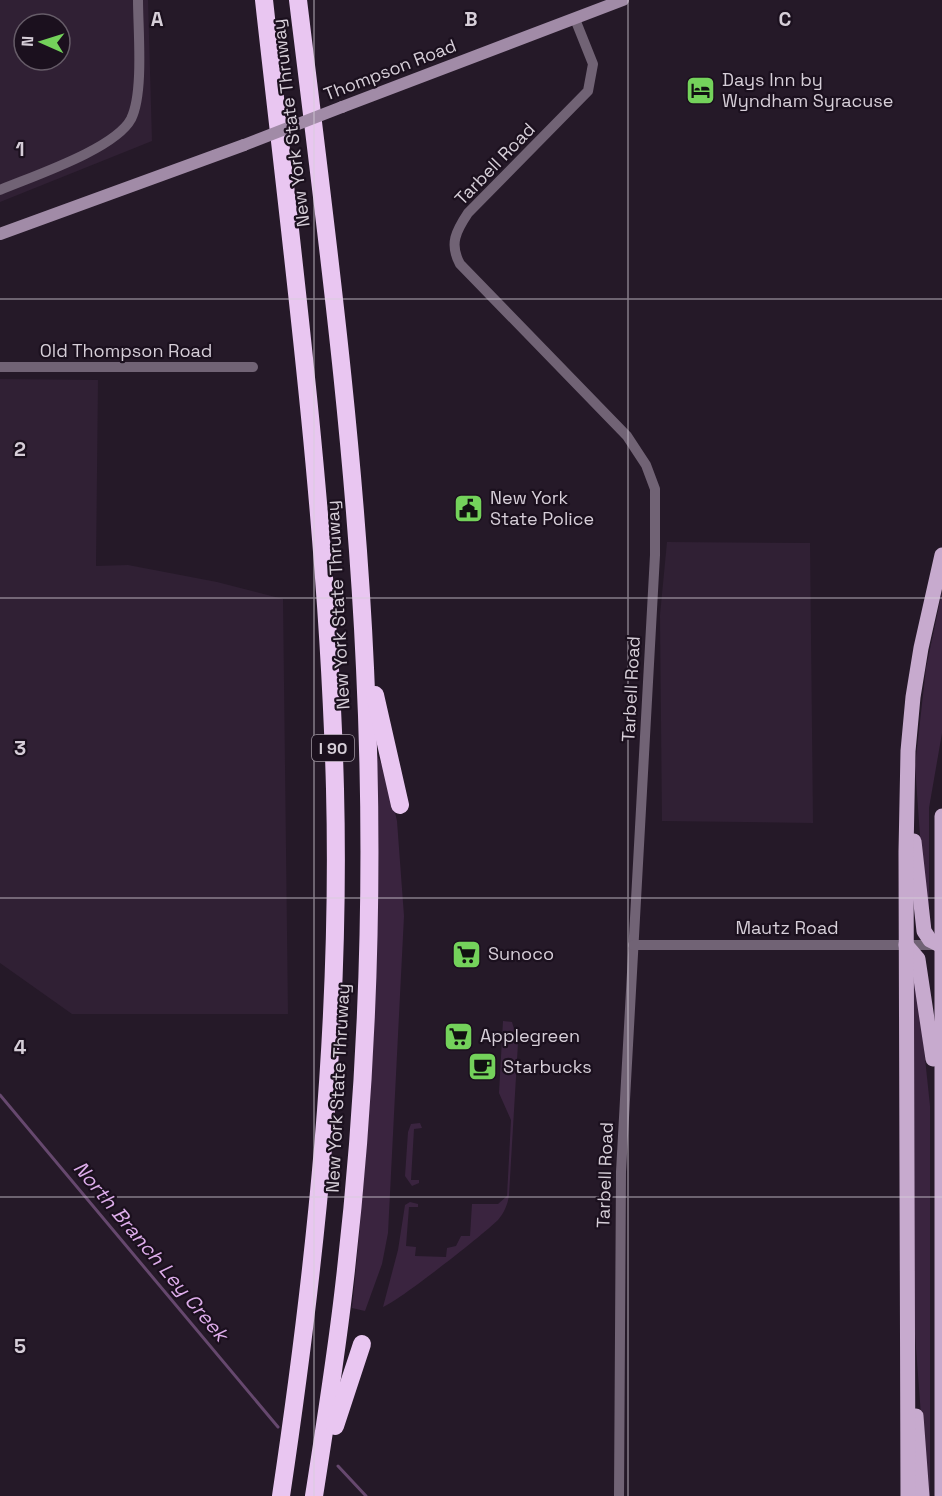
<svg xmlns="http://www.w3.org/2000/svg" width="942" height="1496" font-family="'Space Grotesk',sans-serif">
<rect width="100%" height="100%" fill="#251928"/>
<g fill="#302034" fill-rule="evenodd">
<path d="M 0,0 L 148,0 L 152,141 L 0,202 ZM 24,24 L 60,24 L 60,60 L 24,60 Z"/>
<polygon points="0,379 98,380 96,566 128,565 217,582 283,599 288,1014 72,1014 0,963"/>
<polygon points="667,542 810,543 813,823 662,821 660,615"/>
</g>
<g fill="#3a243f">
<polygon points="942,592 942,733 929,808 929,919 926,919 915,766 926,668"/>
<path d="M 377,755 L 386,774 L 397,821 L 404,916 L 388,1233 L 382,1264 L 365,1311 L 352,1308 C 371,1124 382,940 377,755 Z"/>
<polygon points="914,972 916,972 930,1106 930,1496 927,1496 914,1321"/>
<path d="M 503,1021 L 512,1022 L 518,1043 L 509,1195 C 508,1204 504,1213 498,1220 C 484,1234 399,1301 383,1307 L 398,1250 L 405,1205 L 410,1202 L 418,1204 L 418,1207 L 409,1207 L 406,1246 L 416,1247 L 415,1256 L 446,1257 L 447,1248 L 456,1246 L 461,1236 L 470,1236 L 472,1204 L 498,1204 L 507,1196 L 511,1120 L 499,1093 Z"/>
<polygon points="420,1123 422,1128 414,1129 411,1180 419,1180 419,1183 412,1186 405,1176 408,1132 411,1124"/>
</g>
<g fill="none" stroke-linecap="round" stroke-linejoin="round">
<g stroke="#66486e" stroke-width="3">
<polyline points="0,1095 278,1427"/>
<polyline points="338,1466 366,1496"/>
</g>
<g stroke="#716375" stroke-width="10">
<path d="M 575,19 L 593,64 L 588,91 L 468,213 C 456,231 449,244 460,264 L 627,436 L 646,465 L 655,489 L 655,555 L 621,1172 L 619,1496"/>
<path d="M 0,190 C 33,176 115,149 131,119 C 144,93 138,30 138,0"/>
<polyline points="0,367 253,367"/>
<polyline points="633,945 937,945"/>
</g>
<g stroke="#a18ba7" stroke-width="12">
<polyline points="342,107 623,0"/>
<polyline points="0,234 244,145"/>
</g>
<g stroke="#c7aace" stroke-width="15">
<polyline points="914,841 924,931 930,940 940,945"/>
<polyline points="906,945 918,959 933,1059"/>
<polyline points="916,1416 922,1496"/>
<polyline points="908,1496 906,852 908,751 913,697 921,648 942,555"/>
<polyline points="942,1496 942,816"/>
</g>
<g stroke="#e9c6f1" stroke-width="18">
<path d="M 264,0 C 293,262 328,525 335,789 C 341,1026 316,1262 281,1496"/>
<path d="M 298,0 C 325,222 355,445 365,668 C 375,874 368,1083 344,1287 C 336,1357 325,1426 314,1496"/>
<polyline points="375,695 400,805"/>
<polyline points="335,1426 362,1344"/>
</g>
<polyline stroke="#a18ba7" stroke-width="12" points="244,145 342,107"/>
</g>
<path fill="none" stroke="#d6ced8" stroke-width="1.5" stroke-opacity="0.55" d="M 314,0 L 314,1496M 628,0 L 628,1496M 0,299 L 942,299M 0,598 L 942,598M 0,898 L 942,898M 0,1197 L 942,1197"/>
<defs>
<symbol id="hotel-square" viewBox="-11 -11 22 22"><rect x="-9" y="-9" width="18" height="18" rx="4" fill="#74d25b" stroke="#1b101e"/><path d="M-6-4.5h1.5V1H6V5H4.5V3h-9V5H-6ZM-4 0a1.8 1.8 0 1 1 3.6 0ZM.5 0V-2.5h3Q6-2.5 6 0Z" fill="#111"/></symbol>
<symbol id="civic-square" viewBox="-11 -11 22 22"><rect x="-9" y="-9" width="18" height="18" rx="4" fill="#74d25b" stroke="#1b101e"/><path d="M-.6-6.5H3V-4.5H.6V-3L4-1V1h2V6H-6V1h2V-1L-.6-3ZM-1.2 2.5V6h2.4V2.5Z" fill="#111"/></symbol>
<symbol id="supermarket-square" viewBox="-11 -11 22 22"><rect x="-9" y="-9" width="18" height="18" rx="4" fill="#74d25b" stroke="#1b101e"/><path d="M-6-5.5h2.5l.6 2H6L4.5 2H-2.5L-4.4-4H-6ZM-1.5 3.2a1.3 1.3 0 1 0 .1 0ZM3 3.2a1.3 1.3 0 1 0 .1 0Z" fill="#111"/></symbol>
<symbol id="cafe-square" viewBox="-11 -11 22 22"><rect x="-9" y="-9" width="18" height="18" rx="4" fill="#74d25b" stroke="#1b101e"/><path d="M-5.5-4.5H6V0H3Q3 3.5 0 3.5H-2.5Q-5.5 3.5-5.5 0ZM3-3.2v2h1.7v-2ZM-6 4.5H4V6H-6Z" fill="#111"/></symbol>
</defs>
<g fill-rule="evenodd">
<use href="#hotel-square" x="684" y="74" width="33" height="33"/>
<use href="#civic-square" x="452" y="492" width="33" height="33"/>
<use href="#supermarket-square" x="450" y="938" width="33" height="33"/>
<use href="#supermarket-square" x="442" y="1020" width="33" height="33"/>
<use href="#cafe-square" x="466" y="1050" width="33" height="33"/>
</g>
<g text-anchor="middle" stroke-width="4.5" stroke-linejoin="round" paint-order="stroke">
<rect fill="#1b101e" stroke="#9e95a0" stroke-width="1.5" x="312" y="735" width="42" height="26" rx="4.5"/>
<g font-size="16" font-weight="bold" fill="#d6ced8">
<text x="333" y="754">I 90</text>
</g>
<g font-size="18" fill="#d6ced8" stroke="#1b101e">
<text transform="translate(390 70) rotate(-21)" y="6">Thompson Road</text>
<text transform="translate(291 123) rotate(-97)" y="6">New York State Thruway</text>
<text transform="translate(495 164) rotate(-46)" y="6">Tarbell Road</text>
<text x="126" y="357">Old Thompson Road</text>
<text transform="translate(338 605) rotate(-93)" y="6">New York State Thruway</text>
<text transform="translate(631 689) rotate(-87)" y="6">Tarbell Road</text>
<text x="787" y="934">Mautz Road</text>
<text transform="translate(338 1088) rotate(-87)" y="6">New York State Thruway</text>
<text transform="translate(605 1175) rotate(-88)" y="6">Tarbell Road</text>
</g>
<g font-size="18" fill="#d6ced8" stroke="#1b101e" text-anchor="start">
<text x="722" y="86">Days Inn by<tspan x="722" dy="21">Wyndham Syracuse</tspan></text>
<text x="490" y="504">New York<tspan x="490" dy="21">State Police</tspan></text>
<text x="488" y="960">Sunoco</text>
<text x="480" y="1042">Applegreen</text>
<text x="503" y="1073">Starbucks</text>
</g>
<g font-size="20" font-style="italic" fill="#deadeb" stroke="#1b101e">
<text transform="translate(151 1251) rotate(50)" y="7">North Branch Ley Creek</text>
</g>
</g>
<g font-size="20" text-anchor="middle" font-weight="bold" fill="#d6ced8" stroke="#1b101e" stroke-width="4.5" stroke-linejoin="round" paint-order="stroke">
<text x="157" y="26">A</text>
<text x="471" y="26">B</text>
<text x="785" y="26">C</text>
<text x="20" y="156">1</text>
<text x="20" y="456">2</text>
<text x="20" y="755">3</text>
<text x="20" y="1054">4</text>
<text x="20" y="1353">5</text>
</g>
<g transform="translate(42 42) rotate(273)"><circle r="28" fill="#1b101e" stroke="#665c68" stroke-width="1.5"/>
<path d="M0-4.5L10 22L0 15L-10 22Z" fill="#74d25b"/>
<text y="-9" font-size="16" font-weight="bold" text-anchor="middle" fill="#d6ced8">N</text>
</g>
</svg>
